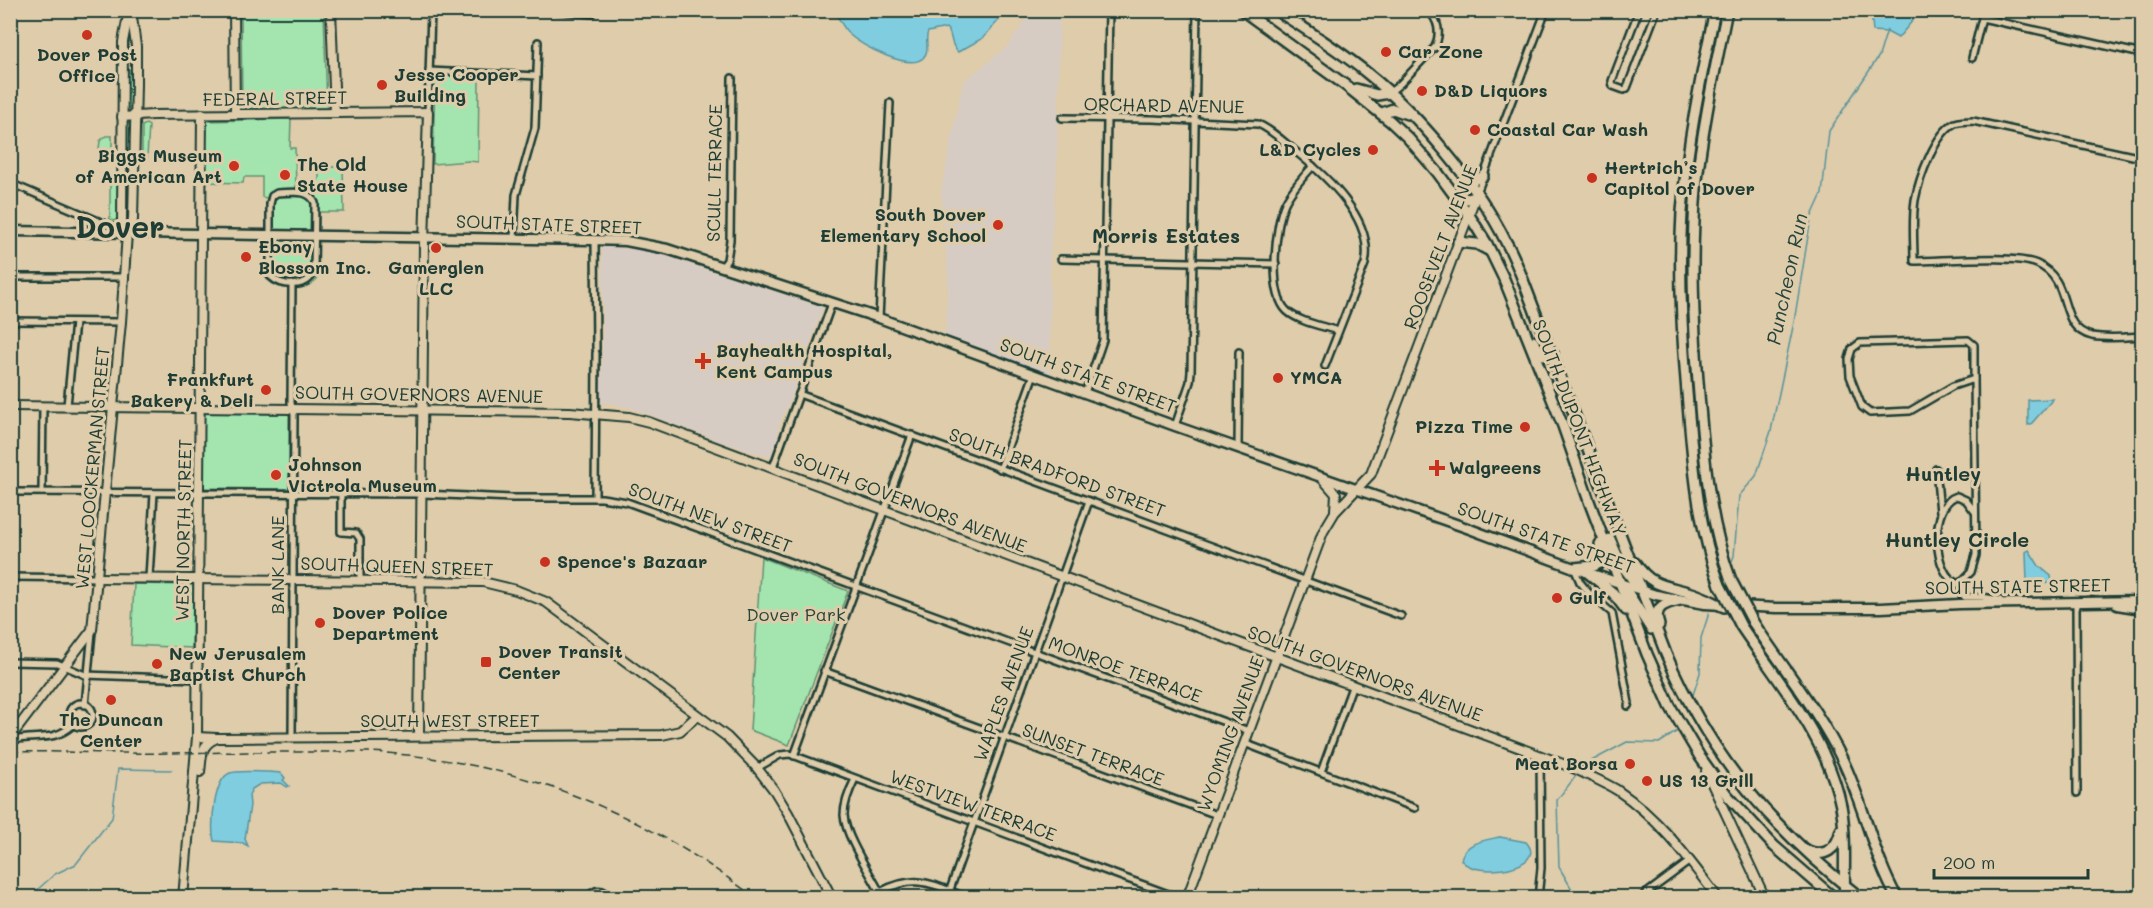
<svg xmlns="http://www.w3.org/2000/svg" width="2153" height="908" font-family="Mali,sans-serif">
<rect width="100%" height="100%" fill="#deccaa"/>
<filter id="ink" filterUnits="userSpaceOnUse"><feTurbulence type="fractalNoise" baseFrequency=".0167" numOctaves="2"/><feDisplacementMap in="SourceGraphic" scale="12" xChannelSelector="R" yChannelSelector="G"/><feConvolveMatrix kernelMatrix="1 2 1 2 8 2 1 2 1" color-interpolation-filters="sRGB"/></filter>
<g filter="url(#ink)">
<g fill="#d7ccc3">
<polygon points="1027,18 1060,20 1057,163 1050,259 1050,375 945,337 948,277 941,191 963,82 1008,46"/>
<polygon points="602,246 654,252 823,307 790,401 779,424 778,437 770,457 727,444 628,407 617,405 617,403 603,403 601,402 603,316"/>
</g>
<g fill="#a4e5af" stroke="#629172" stroke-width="1.5">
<polygon points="241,11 324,11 327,109 242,109"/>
<path d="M 125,67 L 129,69 C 131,75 132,103 131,108 L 127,108 L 125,107 Z"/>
<polygon points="435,75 479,77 478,162 469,161 433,164"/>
<path d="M 291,119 L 290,148 L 295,148 L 296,189 L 311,191 L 319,179 L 319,167 L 343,167 L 344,212 L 319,212 L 317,279 C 306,292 276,292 266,277 L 267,198 L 262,197 L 262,177 L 244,177 L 243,183 L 204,182 L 205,121 Z"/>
<polygon points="127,123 133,126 132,158 129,161 125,159 125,125"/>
<polygon points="146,124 149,126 147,157 142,155 142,126"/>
<polygon points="106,136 112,136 112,156 104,155 99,149 100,141"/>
<polygon points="126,175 131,177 130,226 129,228 125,227"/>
<polygon points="116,179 119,181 118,219 113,221 110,219 110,180"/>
<polygon points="203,413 289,414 289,489 203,488"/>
<polygon points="761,557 848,591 789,745 750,730"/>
<polygon points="134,584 193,585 192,648 131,645"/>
</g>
<g fill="#80cde0" stroke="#59939b" stroke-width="1.5">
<path d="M 834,11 L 1007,11 L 983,38 L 958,52 C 948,42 954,35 946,28 L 928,32 C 924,40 931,50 923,58 C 909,71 862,46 850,35 C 843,28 839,18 834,11 Z"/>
<polygon points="1871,11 1915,11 1914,19 1898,38 1887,32 1873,31"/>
<polygon points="2053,399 2031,424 2028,425 2028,400"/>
<polygon points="2029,550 2039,566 2051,576 2052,583 2031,584 2027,582 2026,552"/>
<path d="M 269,772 L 281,773 L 285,778 L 283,780 L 289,786 L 287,787 L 281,783 L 260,784 L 252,789 L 249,795 L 250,805 L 245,839 L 248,846 L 243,843 L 214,841 C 210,826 214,779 230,773 C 239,770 259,772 269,772 Z"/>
<path d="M 1500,837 L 1526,842 C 1550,868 1476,880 1461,860 C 1464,842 1485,840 1500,837 Z"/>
</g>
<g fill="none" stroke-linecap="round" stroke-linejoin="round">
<g stroke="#59939b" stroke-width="1.5">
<polyline points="1732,561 1734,556 1739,496 1756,476 1771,431 1794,322 1811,218 1822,194 1829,131 1879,56 1887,30"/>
<polyline points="1692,698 1700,673 1701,638 1709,613"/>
<polyline points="1584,765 1627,742 1659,743 1679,730"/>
<polyline points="1575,777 1557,800 1559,867 1577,898"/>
<polyline points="28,898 55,874 76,864 112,818 118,769 172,770"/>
</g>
<defs>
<g id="street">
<polyline points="554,10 592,14"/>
<polyline points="1639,10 1612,81 1613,86 1624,90 1627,88 1657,10"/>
<polyline points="1434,16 1443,10"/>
<polyline points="1982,18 2142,54"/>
<polyline points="1972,58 1982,18 1980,10"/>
<polyline points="429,71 537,76"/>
<path d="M 1389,93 L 1400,84 L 1435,47 C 1441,33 1439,21 1428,10"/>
<polyline points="428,112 431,10"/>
<path d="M 1062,118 L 1152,119 L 1258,124 C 1272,130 1283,141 1295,151 C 1326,176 1375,219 1365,264 L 1325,366"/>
<path d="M 2142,158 L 1973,121 C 1967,121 1961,121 1955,123 C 1935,133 1919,179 1915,200 C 1912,220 1914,241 1914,261 C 1941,261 2016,254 2037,264 C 2075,281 2055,327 2092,336 C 2108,339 2126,337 2142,336"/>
<path d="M 1313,166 C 1303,177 1292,189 1285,203 C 1275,225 1268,293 1287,311 C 1299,322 1323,326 1338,331"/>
<polyline points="10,183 122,231"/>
<path d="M 277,193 C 291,193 309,188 315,203 L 314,271 C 308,289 282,287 270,276 L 270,204 L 272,196 Z"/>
<polyline points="1477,193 1546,10"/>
<polyline points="80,214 84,221 84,232"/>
<polyline points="514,239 516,195 535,128 538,42"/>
<polyline points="595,240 596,349"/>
<polyline points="1061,259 1276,264"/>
<polyline points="722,267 727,260 730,240 732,78"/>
<polyline points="10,277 125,277"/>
<polyline points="879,318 890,103"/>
<polyline points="10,321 121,322"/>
<polygon points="1968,340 1974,345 1974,379 1953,386 1910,411 1870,413 1862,407 1850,376 1849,359 1852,349 1860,343"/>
<polyline points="1085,393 1103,340 1109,10"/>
<polyline points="799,394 1401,616"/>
<polyline points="67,406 75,322"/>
<polyline points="1175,426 1190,382 1191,372 1197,10"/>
<polyline points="1238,448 1239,352"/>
<polyline points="773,467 832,303"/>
<polyline points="1000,469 1034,374"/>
<polyline points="1936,469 1940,512"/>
<polyline points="10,492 423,494 512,498 602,498 627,502 1249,731"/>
<polyline points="42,492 43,406"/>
<polyline points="341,494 341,532 356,533 360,539 360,580"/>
<polyline points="595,498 596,353"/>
<polyline points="1574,568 1580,582 1589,593 1612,613 1629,703 1628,706"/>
<polyline points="10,577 98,578"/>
<polyline points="149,578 154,493"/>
<polyline points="1959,584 1971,572 1976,555 1974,379"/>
<path d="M 1959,584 C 1932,577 1929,504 1957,496 L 1966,500 L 1975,512"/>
<polyline points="1959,592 1965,597 1982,597 2000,600"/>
<polyline points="2076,603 2077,793"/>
<polyline points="10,662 57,663 85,675 197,679"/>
<polyline points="824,671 1217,815"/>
<circle cx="81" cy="715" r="12"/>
<polyline points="85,705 92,632"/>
<polyline points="292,738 294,415 291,403 292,284"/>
<path d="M 10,741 C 36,733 51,744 73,725"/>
<polyline points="1244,743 1415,808"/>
<polyline points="794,756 912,435"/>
<polyline points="757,768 780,755 790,754 1179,898"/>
<polyline points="1321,772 1353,684"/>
<path d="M 855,779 C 850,789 844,803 844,815 C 845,837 872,876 883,898"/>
<path d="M 880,892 C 917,873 931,884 968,898"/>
<polyline points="101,898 114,898"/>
<path d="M 588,898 C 594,888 604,888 610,898"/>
<polyline points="947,898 1089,501"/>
<polyline points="1538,898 1541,868 1540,755"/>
<polyline points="1640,898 1690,861"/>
</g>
<g id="secondary">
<polyline points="234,10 235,114"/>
<polyline points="331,10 335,113"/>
<polyline points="122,117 153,115 428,112 424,243 419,735"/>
<polyline points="127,233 132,229 133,219 136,84 136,46 131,10"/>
<polyline points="127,233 123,228 122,223 123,42 129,10"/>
<path d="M 10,406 L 570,412 L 629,417 L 649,422 L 1571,767 C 1587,775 1602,781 1617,790 C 1659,818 1688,858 1718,898"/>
<polyline points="1321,477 1336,494 1335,510"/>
<polyline points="98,578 483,582 516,590 546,602 727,737 757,768 774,790 788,813 832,898"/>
<polyline points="197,737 217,738 662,735 680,731 697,716"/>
<polyline points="10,738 92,630 121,322 127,233"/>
<polyline points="1706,771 1765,898"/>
<path d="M 200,772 C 202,758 200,745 215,739"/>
<polyline points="183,898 197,737 202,114"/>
<polyline points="1187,898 1323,532 1335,512 1371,474 1477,193"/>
</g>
<g id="primary">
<polyline points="10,231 590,240 626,241 667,249 879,318 1175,426 1467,528 1574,568 1656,595 1705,604 1776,608 1881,608 1960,604 2142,601"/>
<polyline points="2117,605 2142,609"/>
</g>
<g id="highway">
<polyline points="1242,10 1345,85 1390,121 1408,138 1438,173 1469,215 1487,244 1504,279 1563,426 1589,501 1647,654 1670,706 1700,757 1727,795 1774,846 1834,898"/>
<path d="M 1276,10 C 1307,30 1339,50 1367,73 C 1417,113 1478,185 1506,242 C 1513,254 1518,267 1523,280 L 1666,654 C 1712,760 1771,827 1861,898"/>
<path d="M 1715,10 C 1701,77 1687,144 1682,212 C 1678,280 1683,348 1689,416 C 1694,474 1699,530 1720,585"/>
<path d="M 1727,10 C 1715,70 1702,129 1696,189 C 1690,262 1694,334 1700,407 C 1705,466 1710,524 1731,580"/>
<polyline points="1356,89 1377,95 1389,93"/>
<polyline points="1382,113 1393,109 1407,114"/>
<polyline points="1464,178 1474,180 1483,176"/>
<polyline points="1455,194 1467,199 1475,197"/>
<polyline points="1458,242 1477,244 1490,251"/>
<polyline points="1533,341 1543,355 1553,354"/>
<polyline points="1610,539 1620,562 1636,584"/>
<path d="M 1635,563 C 1651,586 1663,585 1688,592 C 1701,595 1713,602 1724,607"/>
<polyline points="1574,568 1594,566 1600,563 1603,554 1600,544"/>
<polyline points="1587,572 1613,593 1626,610"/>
<polyline points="1626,590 1651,629"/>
<path d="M 1753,622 C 1783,668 1819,711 1843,761 C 1864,805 1873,855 1897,898"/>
<path d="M 1659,625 C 1652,606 1666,603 1680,600"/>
<path d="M 1741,626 C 1779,683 1827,737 1841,806 C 1847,836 1843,867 1845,898"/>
<path d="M 1806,850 C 1825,859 1837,849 1841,830"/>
</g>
</defs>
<use href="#street" stroke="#1f3d34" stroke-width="10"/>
<use href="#secondary" stroke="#1f3d34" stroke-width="12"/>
<use href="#primary" stroke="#1f3d34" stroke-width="13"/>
<use href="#highway" stroke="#1f3d34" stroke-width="14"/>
<use href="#street" stroke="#deccaa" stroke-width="5"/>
<use href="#secondary" stroke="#deccaa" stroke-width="8"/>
<use href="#primary" stroke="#deccaa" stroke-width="8"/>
<use href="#highway" stroke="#deccaa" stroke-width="9"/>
<path stroke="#1f3d34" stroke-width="1.5" stroke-dasharray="9 4.5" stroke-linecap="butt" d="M 10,752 C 65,751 120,754 174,753 C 223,752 271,752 320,752 C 345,752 371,751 397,754 C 528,766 651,817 755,898"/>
<defs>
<g id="highway-bridge">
<polyline points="1731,580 1753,622"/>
<polyline points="1720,585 1741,626"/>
</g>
</defs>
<use href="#highway-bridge" stroke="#1f3d34" stroke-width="14" stroke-linecap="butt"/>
<use href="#highway-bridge" stroke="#deccaa" stroke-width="9"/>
</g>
</g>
<g fill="#c8321e" stroke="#deccaa" stroke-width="2">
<circle cx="87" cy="35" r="6"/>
<circle cx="1386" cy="52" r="6"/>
<circle cx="382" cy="85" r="6"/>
<circle cx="1422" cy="91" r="6"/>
<circle cx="1475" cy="130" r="6"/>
<circle cx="1373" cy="150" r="6"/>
<circle cx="234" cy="166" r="6"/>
<circle cx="285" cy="175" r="6"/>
<circle cx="1592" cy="178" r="6"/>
<circle cx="998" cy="225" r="6"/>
<circle cx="436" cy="248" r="6"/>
<circle cx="246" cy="257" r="6"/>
<path d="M700 352h6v6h6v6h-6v6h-6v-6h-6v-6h6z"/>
<circle cx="1278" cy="378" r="6"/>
<circle cx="266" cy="390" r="6"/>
<circle cx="1525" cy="427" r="6"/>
<path d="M1434 459h6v6h6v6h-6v6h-6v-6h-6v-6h6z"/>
<circle cx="276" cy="475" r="6"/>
<circle cx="545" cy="562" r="6"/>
<circle cx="1557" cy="598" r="6"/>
<circle cx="320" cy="623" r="6"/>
<rect x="480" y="656" width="12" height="12" rx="3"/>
<circle cx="157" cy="664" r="6"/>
<circle cx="111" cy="700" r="6"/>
<circle cx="1630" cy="764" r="6"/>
<circle cx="1647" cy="781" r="6"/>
</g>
<g text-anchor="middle" stroke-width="6" stroke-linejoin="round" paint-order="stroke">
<g font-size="18" font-weight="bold" fill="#1f3d34" stroke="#deccaa" text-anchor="start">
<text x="1398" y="58">Car Zone</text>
<text x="87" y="61" text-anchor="middle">Dover Post<tspan x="87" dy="21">Office</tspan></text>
<text x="394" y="81">Jesse Cooper<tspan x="394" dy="21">Building</tspan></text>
<text x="1434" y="97">D&amp;D Liquors</text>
<text x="1487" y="136">Coastal Car Wash</text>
<text x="1361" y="156" text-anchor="end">L&amp;D Cycles</text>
<text x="222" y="162" text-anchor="end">Biggs Museum<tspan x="222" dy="21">of American Art</tspan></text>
<text x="297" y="171">The Old<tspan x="297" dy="21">State House</tspan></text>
<text x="1604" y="174">Hertrich’s<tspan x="1604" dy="21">Capitol of Dover</tspan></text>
<text x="986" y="221" text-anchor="end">South Dover<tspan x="986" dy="21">Elementary School</tspan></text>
<text x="258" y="253">Ebony<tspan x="258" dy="21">Blossom Inc.</tspan></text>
<text x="436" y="274" text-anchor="middle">Gamerglen<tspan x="436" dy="21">LLC</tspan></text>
<text x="716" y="357">Bayhealth Hospital,<tspan x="716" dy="21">Kent Campus</tspan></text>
<text x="1290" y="384">YMCA</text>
<text x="254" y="386" text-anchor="end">Frankfurt<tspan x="254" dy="21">Bakery &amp; Deli</tspan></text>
<text x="1513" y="433" text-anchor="end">Pizza Time</text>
<text x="288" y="471">Johnson<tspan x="288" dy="21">Victrola Museum</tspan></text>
<text x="1449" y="474">Walgreens</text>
<text x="557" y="568">Spence's Bazaar</text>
<text x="1569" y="604">Gulf</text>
<text x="332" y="619">Dover Police<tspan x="332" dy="21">Department</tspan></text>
<text x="498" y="658">Dover Transit<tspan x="498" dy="21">Center</tspan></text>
<text x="169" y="660">New Jerusalem<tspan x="169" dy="21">Baptist Church</tspan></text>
<text x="111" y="726" text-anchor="middle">The Duncan<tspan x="111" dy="21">Center</tspan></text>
<text x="1618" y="770" text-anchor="end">Meat Borsa</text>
<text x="1659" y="787">US 13 Grill</text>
</g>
<g font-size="18" fill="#1f3d34" stroke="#deccaa">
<text transform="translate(275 99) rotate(-1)" y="6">FEDERAL STREET</text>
<text transform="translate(1164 106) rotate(1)" y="6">ORCHARD AVENUE</text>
<text transform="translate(715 173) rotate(-89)" y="6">SCULL TERRACE</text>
<text transform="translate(549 225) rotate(2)" y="6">SOUTH STATE STREET</text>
<text transform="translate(1441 247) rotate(-69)" y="6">ROOSEVELT AVENUE</text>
<text transform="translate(1088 376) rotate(20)" y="6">SOUTH STATE STREET</text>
<text transform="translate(419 395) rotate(1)" y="6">SOUTH GOVERNORS AVENUE</text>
<text transform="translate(1579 428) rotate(69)" y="6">SOUTH DUPONT HIGHWAY</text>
<text transform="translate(93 468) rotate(-85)" y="6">WEST LOOCKERMAN STREET</text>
<text transform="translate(1057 473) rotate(20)" y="6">SOUTH BRADFORD STREET</text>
<text transform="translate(910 503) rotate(21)" y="6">SOUTH GOVERNORS AVENUE</text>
<text transform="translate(710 518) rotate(20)" y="6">SOUTH NEW STREET</text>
<text transform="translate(184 530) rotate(-89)" y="6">WEST NORTH STREET</text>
<text transform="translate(1546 538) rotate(19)" y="6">SOUTH STATE STREET</text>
<text transform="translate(278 565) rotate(-90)" y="6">BANK LANE</text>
<text transform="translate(397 567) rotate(2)" y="6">SOUTH QUEEN STREET</text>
<text transform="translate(2018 587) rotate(-1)" y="6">SOUTH STATE STREET</text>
<text transform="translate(1125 670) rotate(20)" y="6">MONROE TERRACE</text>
<text transform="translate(1365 674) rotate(20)" y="6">SOUTH GOVERNORS AVENUE</text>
<text transform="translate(1004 694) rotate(-70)" y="6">WAPLES AVENUE</text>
<text x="450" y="727">SOUTH WEST STREET</text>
<text transform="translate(1231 734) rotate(-70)" y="6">WYOMING AVENUE</text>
<text transform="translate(1093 755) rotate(20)" y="6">SUNSET TERRACE</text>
<text transform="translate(973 806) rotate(20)" y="6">WESTVIEW TERRACE</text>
</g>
<g font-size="18" fill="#26453a" stroke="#deccaa">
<text x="796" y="621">Dover Park</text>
</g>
<g font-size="20" font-weight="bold" fill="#1f3d34" stroke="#deccaa">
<text x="1166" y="243">Morris Estates</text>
<text x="1943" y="481">Huntley</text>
<text x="1957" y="547">Huntley Circle</text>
</g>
<g font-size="20" font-style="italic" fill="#24443d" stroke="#deccaa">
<text transform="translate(1787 279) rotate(-78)" y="7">Puncheon Run</text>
</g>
<g font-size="30" font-weight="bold" fill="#1f3d34" stroke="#deccaa">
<text x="120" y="238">Dover</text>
</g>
</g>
<rect width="2153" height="908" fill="none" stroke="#deccaa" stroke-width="36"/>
<rect x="18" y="18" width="2117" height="872" fill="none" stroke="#1f3d34" stroke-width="2" filter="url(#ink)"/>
<path d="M1934 869v9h154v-9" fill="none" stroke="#1f3d34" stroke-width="3"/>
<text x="1943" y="869" font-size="18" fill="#1f3d34" stroke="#deccaa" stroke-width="4.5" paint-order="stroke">200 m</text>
</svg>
